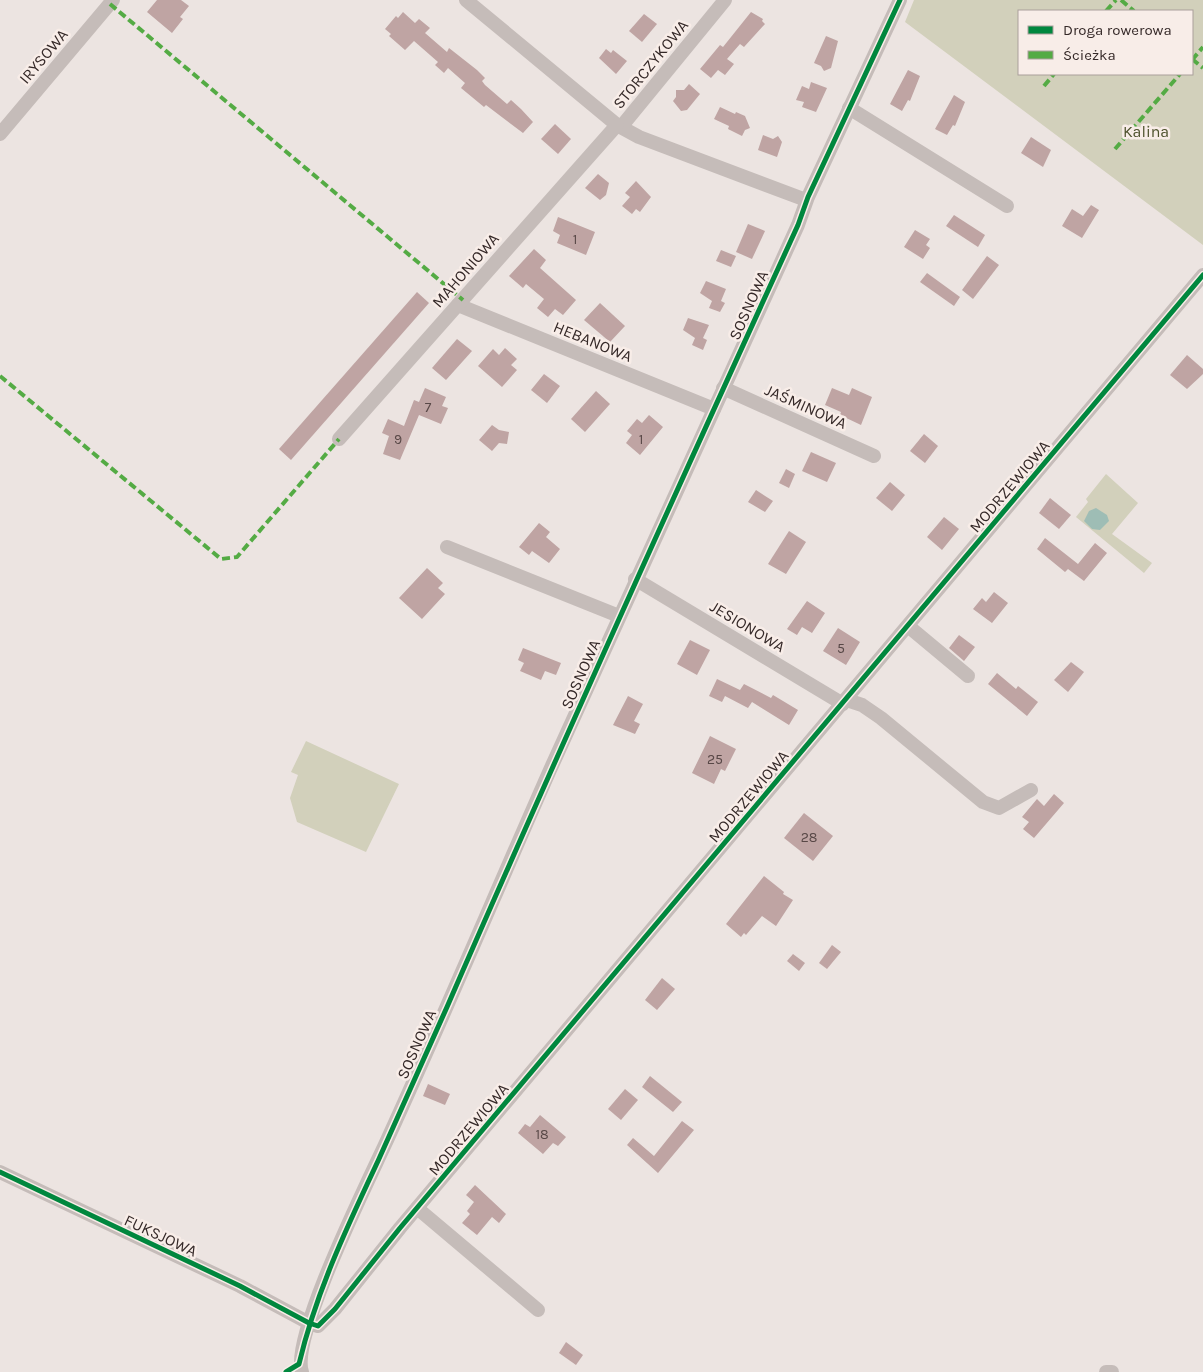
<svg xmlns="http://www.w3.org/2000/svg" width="1203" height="1372" font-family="Karla,sans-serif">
<rect width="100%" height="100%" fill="#ece4e1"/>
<g fill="#d2d0bb" fill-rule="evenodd">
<path d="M 914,0 L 1203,0 L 1203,245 L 905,22 ZM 1192,11 L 1192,74 L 1019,74 L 1019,11 Z"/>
<polygon points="1106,474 1138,503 1112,534 1152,563 1144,573 1076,517 1088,502 1086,499"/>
<polygon points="306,741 399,784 366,852 297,822 290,798 298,775 291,772"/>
</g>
<polygon fill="#9ebdb5" points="1096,508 1107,515 1109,521 1100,530 1092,529 1084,521 1089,511"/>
<g fill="#bfa4a3">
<polygon points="157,0 181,0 189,6 180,17 183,19 172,33 147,12"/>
<polygon points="403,12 415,23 419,19 430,28 425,33 447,52 449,48 477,70 485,78 482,81 485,85 507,104 511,100 521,109 533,122 523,133 486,105 484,107 461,88 465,83 448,68 444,73 435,65 438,62 414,41 405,50 389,36 391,34 385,29 396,16 398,18"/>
<polygon points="751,12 763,19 762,21 765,24 744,47 740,44 727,59 734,64 725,75 718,70 711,78 700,69 720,45 723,47"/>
<polygon points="644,14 657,24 642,42 629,31"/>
<polygon points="826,36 838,41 831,68 824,71 821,66 814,63"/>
<polygon points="606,49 611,53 613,50 627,61 616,74 599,58"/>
<polygon points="908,70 920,76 910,101 908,100 902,111 890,104"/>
<polygon points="811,82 827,88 816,112 802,107 804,102 796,100 802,86 809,89"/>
<polygon points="689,84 700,94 687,110 681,111 673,101 676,97 676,90 684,90"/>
<polygon points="954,95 965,102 955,126 953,125 947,135 935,129"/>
<polygon points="720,107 735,114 736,112 745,116 750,128 745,130 742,136 728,129 729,126 714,119"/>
<polygon points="555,124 571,139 558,154 541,139"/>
<polygon points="763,135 773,139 778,136 782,142 777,157 758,150"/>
<polygon points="1031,137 1051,150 1043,167 1021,153"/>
<polygon points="598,174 609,183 606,195 600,200 585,188"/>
<polygon points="636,181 651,197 640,212 636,209 632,214 622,206 630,197 625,193"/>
<polygon points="1091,205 1099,210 1082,238 1062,226 1072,209 1083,216"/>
<polygon points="954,215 985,235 978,247 946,226"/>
<polygon points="558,217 595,232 586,255 557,243 560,235 553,231"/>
<polygon points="748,224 765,231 752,259 736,252"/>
<polygon points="915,230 930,239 926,245 930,248 923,259 904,247"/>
<polygon points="534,249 546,260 540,268 576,300 563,315 555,309 548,317 537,308 544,299 526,284 523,288 509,276"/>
<polygon points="721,250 736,256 731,267 716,261"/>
<polygon points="987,256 999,265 973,299 962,290"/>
<polygon points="927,273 960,297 954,306 920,282"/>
<polygon points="706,281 726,289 721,301 725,303 720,312 709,308 712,301 700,293"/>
<polygon points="417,292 429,303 291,460 279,449"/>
<polygon points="600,303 625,326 610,342 584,320"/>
<polygon points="688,318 709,325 703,338 707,340 703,350 692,345 695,338 683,330"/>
<polygon points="457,339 472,351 446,380 432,368"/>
<polygon points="505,348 517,359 511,365 517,370 502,387 478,366 493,349 499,355"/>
<polygon points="1187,355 1203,369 1203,374 1187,389 1170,375"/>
<polygon points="544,374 560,386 547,403 531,390"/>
<polygon points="425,388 446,397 442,406 448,408 441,424 419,415 400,460 383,454 389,436 382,433 388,419 404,426 414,400 419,402"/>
<polygon points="832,388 849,395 852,388 872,397 861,425 840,415 841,412 825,405"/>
<polygon points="596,391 610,404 585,432 571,419"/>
<polygon points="649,415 663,427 640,455 626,443 632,435 627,431 637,419 642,423"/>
<polygon points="492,425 499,430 509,432 507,444 499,443 492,451 479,440"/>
<polygon points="924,434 938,446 925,463 910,451"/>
<polygon points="811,452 836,463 827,482 802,471"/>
<polygon points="786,469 795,474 789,488 779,483"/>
<polygon points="890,482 905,495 892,511 876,498"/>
<polygon points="756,490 773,501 765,512 748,502"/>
<polygon points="1050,498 1071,515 1059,529 1039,513"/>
<polygon points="944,517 959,529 942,550 927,537"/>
<polygon points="539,523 550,532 546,537 560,549 549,563 532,551 529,555 519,547"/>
<polygon points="789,531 806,542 786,574 768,564"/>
<polygon points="1045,538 1078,564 1095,543 1107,553 1084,581 1068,569 1065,572 1037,549"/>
<polygon points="427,568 443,583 438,588 445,594 422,619 399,598"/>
<polygon points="994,592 1008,603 992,623 973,609 982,598 986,602"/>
<polygon points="807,601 825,613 812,633 802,627 797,635 787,629"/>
<polygon points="838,628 860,642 846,665 823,651"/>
<polygon points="959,635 975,647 964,661 949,648"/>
<polygon points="690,640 710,650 697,675 677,664"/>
<polygon points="523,648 561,663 556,675 545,671 541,680 520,671 524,663 518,660"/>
<polygon points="1071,662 1084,672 1068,692 1054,680"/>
<polygon points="997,673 1016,689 1018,686 1038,702 1027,716 988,684"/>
<polygon points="717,679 740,690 744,684 771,698 773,695 798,710 789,725 752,702 748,708 725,696 722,702 709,696"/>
<polygon points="628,696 643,704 634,721 640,724 635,734 613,725"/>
<polygon points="710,736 736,749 725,771 721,769 714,784 692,773"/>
<polygon points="1054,794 1064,803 1034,838 1023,829 1029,822 1022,817 1037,799 1044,806"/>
<polygon points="804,813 833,836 813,861 784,838"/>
<polygon points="764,876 784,892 783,894 793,900 776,926 762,916 746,935 744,933 741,937 726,924"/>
<polygon points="832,945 841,952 827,969 819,963"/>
<polygon points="793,954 805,963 799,971 787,961"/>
<polygon points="662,978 675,989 657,1010 645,1000"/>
<polygon points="650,1076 682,1102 673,1112 642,1087"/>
<polygon points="428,1084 450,1094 445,1105 423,1096"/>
<polygon points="625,1089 638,1100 621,1120 608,1109"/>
<polygon points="540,1115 566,1137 558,1146 553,1143 543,1154 518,1133 525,1124 530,1127"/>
<polygon points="682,1121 694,1130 658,1173 627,1145 633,1138 654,1156"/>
<polygon points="475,1185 506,1214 499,1223 492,1217 477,1235 462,1223 470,1214 467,1211 474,1202 466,1195"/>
<polygon points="566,1342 583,1355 576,1365 559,1353"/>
</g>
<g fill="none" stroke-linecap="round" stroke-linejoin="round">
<g stroke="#c5bcb9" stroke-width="14">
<polyline points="466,0 617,125 639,137 806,200"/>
<polyline points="849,108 1007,206"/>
<polyline points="621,127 725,0"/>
<polyline points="0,134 113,0"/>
<polyline points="458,305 714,409"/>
<polyline points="723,388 874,456"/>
<polyline points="339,439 617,125"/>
<polyline points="447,547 619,616"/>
<polyline points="635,579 843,704"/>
<polyline points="908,626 968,676"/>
<polyline points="847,700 862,705 881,718 983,802 999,808 1031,790"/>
<polyline points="0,1172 240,1286 309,1323 318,1326 335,1309 400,1228 1203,275"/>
<polyline points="417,1208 538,1310"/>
<path d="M 302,1372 C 290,1337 370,1178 388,1138 C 444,1016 496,892 550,770 C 631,588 715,407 798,225 L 808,197 L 900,0"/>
<polyline points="1106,1372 1112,1372"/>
</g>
<g stroke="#54ab44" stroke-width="4" stroke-dasharray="8 4" stroke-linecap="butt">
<polyline points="1121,0 1134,11"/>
<polyline points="110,4 463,300"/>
<polyline points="1106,11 1116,0"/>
<polyline points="1192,59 1203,68"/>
<polyline points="1192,60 1203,47"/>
<polyline points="1044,86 1054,74"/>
<polyline points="1115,149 1180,74"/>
<polyline points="0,376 221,559 237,557 339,439"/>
</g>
<defs>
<g id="cycleway">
<polyline points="0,1172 240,1286 309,1323 318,1326 335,1309 400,1228 1203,275"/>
<path d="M 286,1372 L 299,1364 C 316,1292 347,1227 378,1161 C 401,1110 424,1058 447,1007 C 561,745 679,485 798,225 L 808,197 L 900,0"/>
</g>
</defs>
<use href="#cycleway" stroke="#f8ede8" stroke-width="8"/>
<use href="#cycleway" stroke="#00873e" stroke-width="5"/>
</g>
<g text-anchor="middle" stroke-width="5" stroke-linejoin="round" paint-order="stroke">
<g font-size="14" fill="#584847">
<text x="575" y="244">1</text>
<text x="428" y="412">7</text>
<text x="398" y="444">9</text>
<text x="641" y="444">1</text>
<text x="841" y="653">5</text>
<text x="715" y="764">25</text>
<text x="809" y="842">28</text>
<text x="542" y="1139">18</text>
</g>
<g font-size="16" fill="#352928" stroke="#f8ede8">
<text transform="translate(43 56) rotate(-50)" y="6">IRYSOWA</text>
<text transform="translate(650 64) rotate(-51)" y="6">STORCZYKOWA</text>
<text transform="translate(465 270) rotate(-49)" y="6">MAHONIOWA</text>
<text transform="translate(748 305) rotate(-66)" y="6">SOSNOWA</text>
<text transform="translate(593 341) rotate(22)" y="6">HEBANOWA</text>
<text transform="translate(806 406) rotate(24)" y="6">JAŚMINOWA</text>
<text transform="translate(1009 486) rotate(-50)" y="6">MODRZEWIOWA</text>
<text transform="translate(748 626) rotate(31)" y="6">JESIONOWA</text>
<text transform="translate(580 674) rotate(-66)" y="6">SOSNOWA</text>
<text transform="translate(748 796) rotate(-50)" y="6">MODRZEWIOWA</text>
<text transform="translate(416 1044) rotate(-66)" y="6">SOSNOWA</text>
<text transform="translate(468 1129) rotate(-50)" y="6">MODRZEWIOWA</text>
<text transform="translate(161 1235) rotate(25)" y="6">FUKSJOWA</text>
</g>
<g font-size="16" fill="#4e522d" stroke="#f8ede8">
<text x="1146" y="137">Kalina</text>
</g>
</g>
<rect x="1018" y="10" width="175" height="65" fill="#f8ede8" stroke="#aa9f9b"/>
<rect x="1028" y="26" width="25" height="8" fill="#00873e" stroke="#aa9f9b"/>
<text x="1063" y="35" font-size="15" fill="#352928">Droga rowerowa</text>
<rect x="1028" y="51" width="25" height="8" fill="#54ab44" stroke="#aa9f9b"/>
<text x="1063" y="60" font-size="15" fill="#352928">Ścieżka</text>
</svg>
